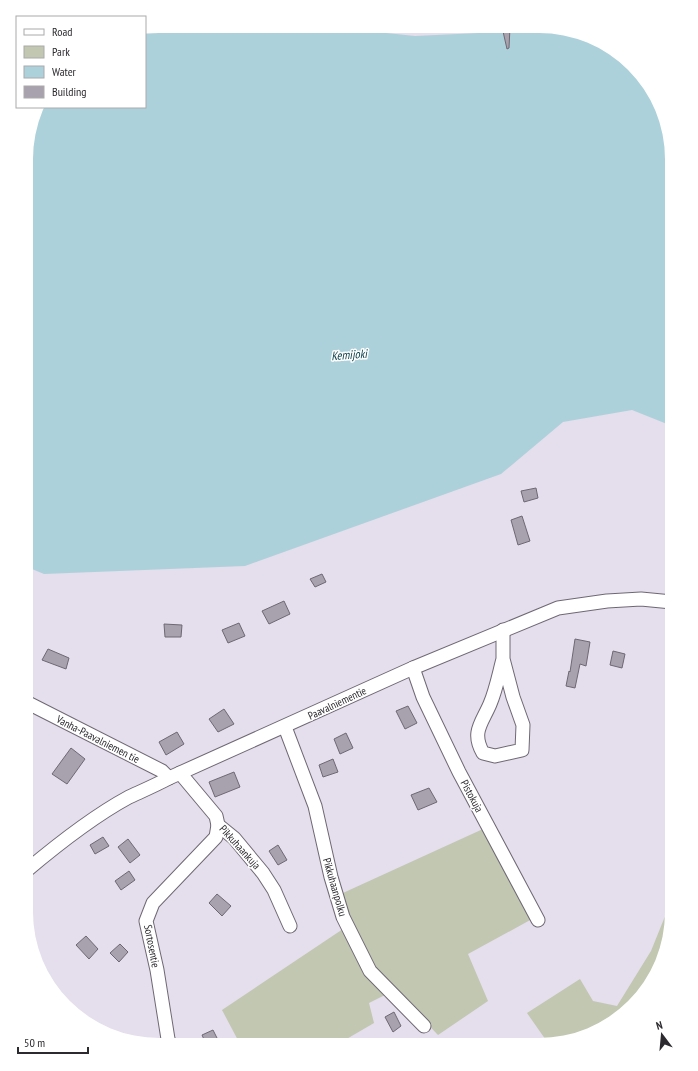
<svg xmlns="http://www.w3.org/2000/svg" width="698" height="1071" font-family="'PT Sans Narrow',sans-serif">
<rect width="100%" height="100%" fill="#e5deec"/>
<g fill="#c1c7b1">
<polygon points="483,829 532,919 468,954 488,1001 438,1035 395,990 369,1003 374,1023 338,1044 240,1044 222,1010 343,929 332,898"/>
<polygon points="672,903 672,921 665,955 645,993 590,1035 548,1043 527,1013 580,979 593,1001 617,1006 651,951 670,904"/>
</g>
<polygon fill="#add1da" points="159,26 329,27 415,36 561,29 620,54 662,108 672,159 672,426 632,410 563,422 501,474 245,566 44,574 27,567 27,142 38,107 145,107 145,29"/>
<g fill="#a8a1ae" stroke="#6f6874">
<polygon points="502,27 510,27 509,48 507,49"/>
<polygon points="536,488 538,498 524,502 521,491"/>
<polygon points="522,516 530,541 518,545 511,520"/>
<polygon points="322,574 326,582 315,587 310,579"/>
<polygon points="284,601 290,614 269,624 262,611"/>
<polygon points="239,623 245,636 228,643 222,630"/>
<polygon points="164,624 182,625 181,637 165,637"/>
<polygon points="575,639 590,642 586,666 580,664 575,688 566,686 569,671 570,672"/>
<polygon points="48,649 69,658 66,669 42,660"/>
<polygon points="613,651 625,654 622,668 610,665"/>
<polygon points="408,706 417,723 405,729 396,711"/>
<polygon points="224,709 234,724 218,732 209,719"/>
<polygon points="177,732 184,744 166,755 159,742"/>
<polygon points="346,733 353,748 340,754 334,739"/>
<polygon points="71,748 85,759 67,784 52,774"/>
<polygon points="333,759 338,772 323,777 319,765"/>
<polygon points="234,772 240,787 215,797 209,782"/>
<polygon points="429,788 437,802 418,810 411,795"/>
<polygon points="103,837 109,846 95,854 90,845"/>
<polygon points="128,839 140,855 130,863 118,847"/>
<polygon points="278,845 287,860 278,865 269,851"/>
<polygon points="129,871 135,880 121,890 115,881"/>
<polygon points="217,894 231,906 222,916 209,903"/>
<polygon points="86,936 98,949 89,959 76,945"/>
<polygon points="120,944 128,952 119,962 110,953"/>
<polygon points="394,1012 401,1026 393,1032 385,1017"/>
<polygon points="213,1030 220,1044 206,1044 202,1035"/>
</g>
<g fill="none" stroke-linecap="round" stroke-linejoin="round">
<defs>
<g id="minor">
<path d="M 503,630 L 503,659 L 513,697 L 523,725 L 522,750 L 495,756 L 483,753 C 471,732 482,723 490,704 C 496,690 499,674 503,659"/>
<polyline points="413,668 423,697 459,772 538,920"/>
<polyline points="26,702 162,771 169,778"/>
<polyline points="285,727 315,806 331,877 343,917 370,971 424,1026"/>
<polyline points="180,773 216,816 218,825 234,838 263,873 274,890 290,926"/>
<path d="M 26,871 C 58,844 92,817 129,797 C 142,791 156,785 169,778 L 413,668 L 558,608 L 607,601 L 641,599 L 672,602"/>
<polyline points="170,1044 168,1039 157,970 146,921 153,903 216,837 218,825"/>
</g>
</defs>
<use href="#minor" stroke="#6f6874" stroke-width="15"/>
<use href="#minor" stroke="#fff" stroke-width="13"/>
</g>
<g text-anchor="middle" stroke-width="3" stroke-linejoin="round" paint-order="stroke">
<g font-size="11" fill="#2d2a2f" stroke="#fff">
<text transform="translate(337 703) rotate(-25)" y="4">Paavalniementie</text>
<text transform="translate(98 739) rotate(27)" y="4">Vanha-Paavalniemen tie</text>
<text transform="translate(472 796) rotate(62)" y="4">Pistokuja</text>
<text transform="translate(240 847) rotate(48)" y="4">Pikkuhaankuja</text>
<text transform="translate(335 887) rotate(74)" y="4">Pikkuhaanpolku</text>
<text transform="translate(152 946) rotate(79)" y="4">Sortosentie</text>
</g>
<g font-size="12" font-style="italic" fill="#0e434e" stroke="#fff">
<text transform="translate(349 355) rotate(-4)" y="4">Kemijoki</text>
</g>
</g>
<path d="M0 0H698V1071H0ZM159 33H539A126 126 0 0 1 665 159V912A126 126 0 0 1 539 1038H159A126 126 0 0 1 33 912V159A126 126 0 0 1 159 33Z" fill="#fff" fill-rule="evenodd"/>
<rect x="16" y="16" width="130" height="92" fill="#ffffff" stroke="#abaaac"/>
<rect x="24" y="29" width="20" height="6" fill="#ffffff" stroke="#abaaac"/>
<text x="52" y="36" font-size="12" fill="#2d2a2f">Road</text>
<rect x="24" y="46" width="20" height="12" fill="#c1c7b1" stroke="#abaaac"/>
<text x="52" y="56" font-size="12" fill="#2d2a2f">Park</text>
<rect x="24" y="66" width="20" height="12" fill="#add1da" stroke="#abaaac"/>
<text x="52" y="76" font-size="12" fill="#2d2a2f">Water</text>
<rect x="24" y="86" width="20" height="12" fill="#a8a1ae" stroke="#abaaac"/>
<text x="52" y="96" font-size="12" fill="#2d2a2f">Building</text>
<g transform="translate(662 1035) rotate(344)" stroke="#ffffff" stroke-width="3" paint-order="stroke">
<path d="M0-3L7 15L0 10L-7 15Z" fill="#2d2a2f"/>
<text y="-6" font-size="11" font-weight="bold" text-anchor="middle" fill="#2d2a2f">N</text>
</g>
<path d="M18 1047v6h70v-6" fill="none" stroke="#2d2a2f" stroke-width="2"/>
<text x="24" y="1047" font-size="12" fill="#2d2a2f" stroke="#ffffff" stroke-width="3" paint-order="stroke">50 m</text>
</svg>
